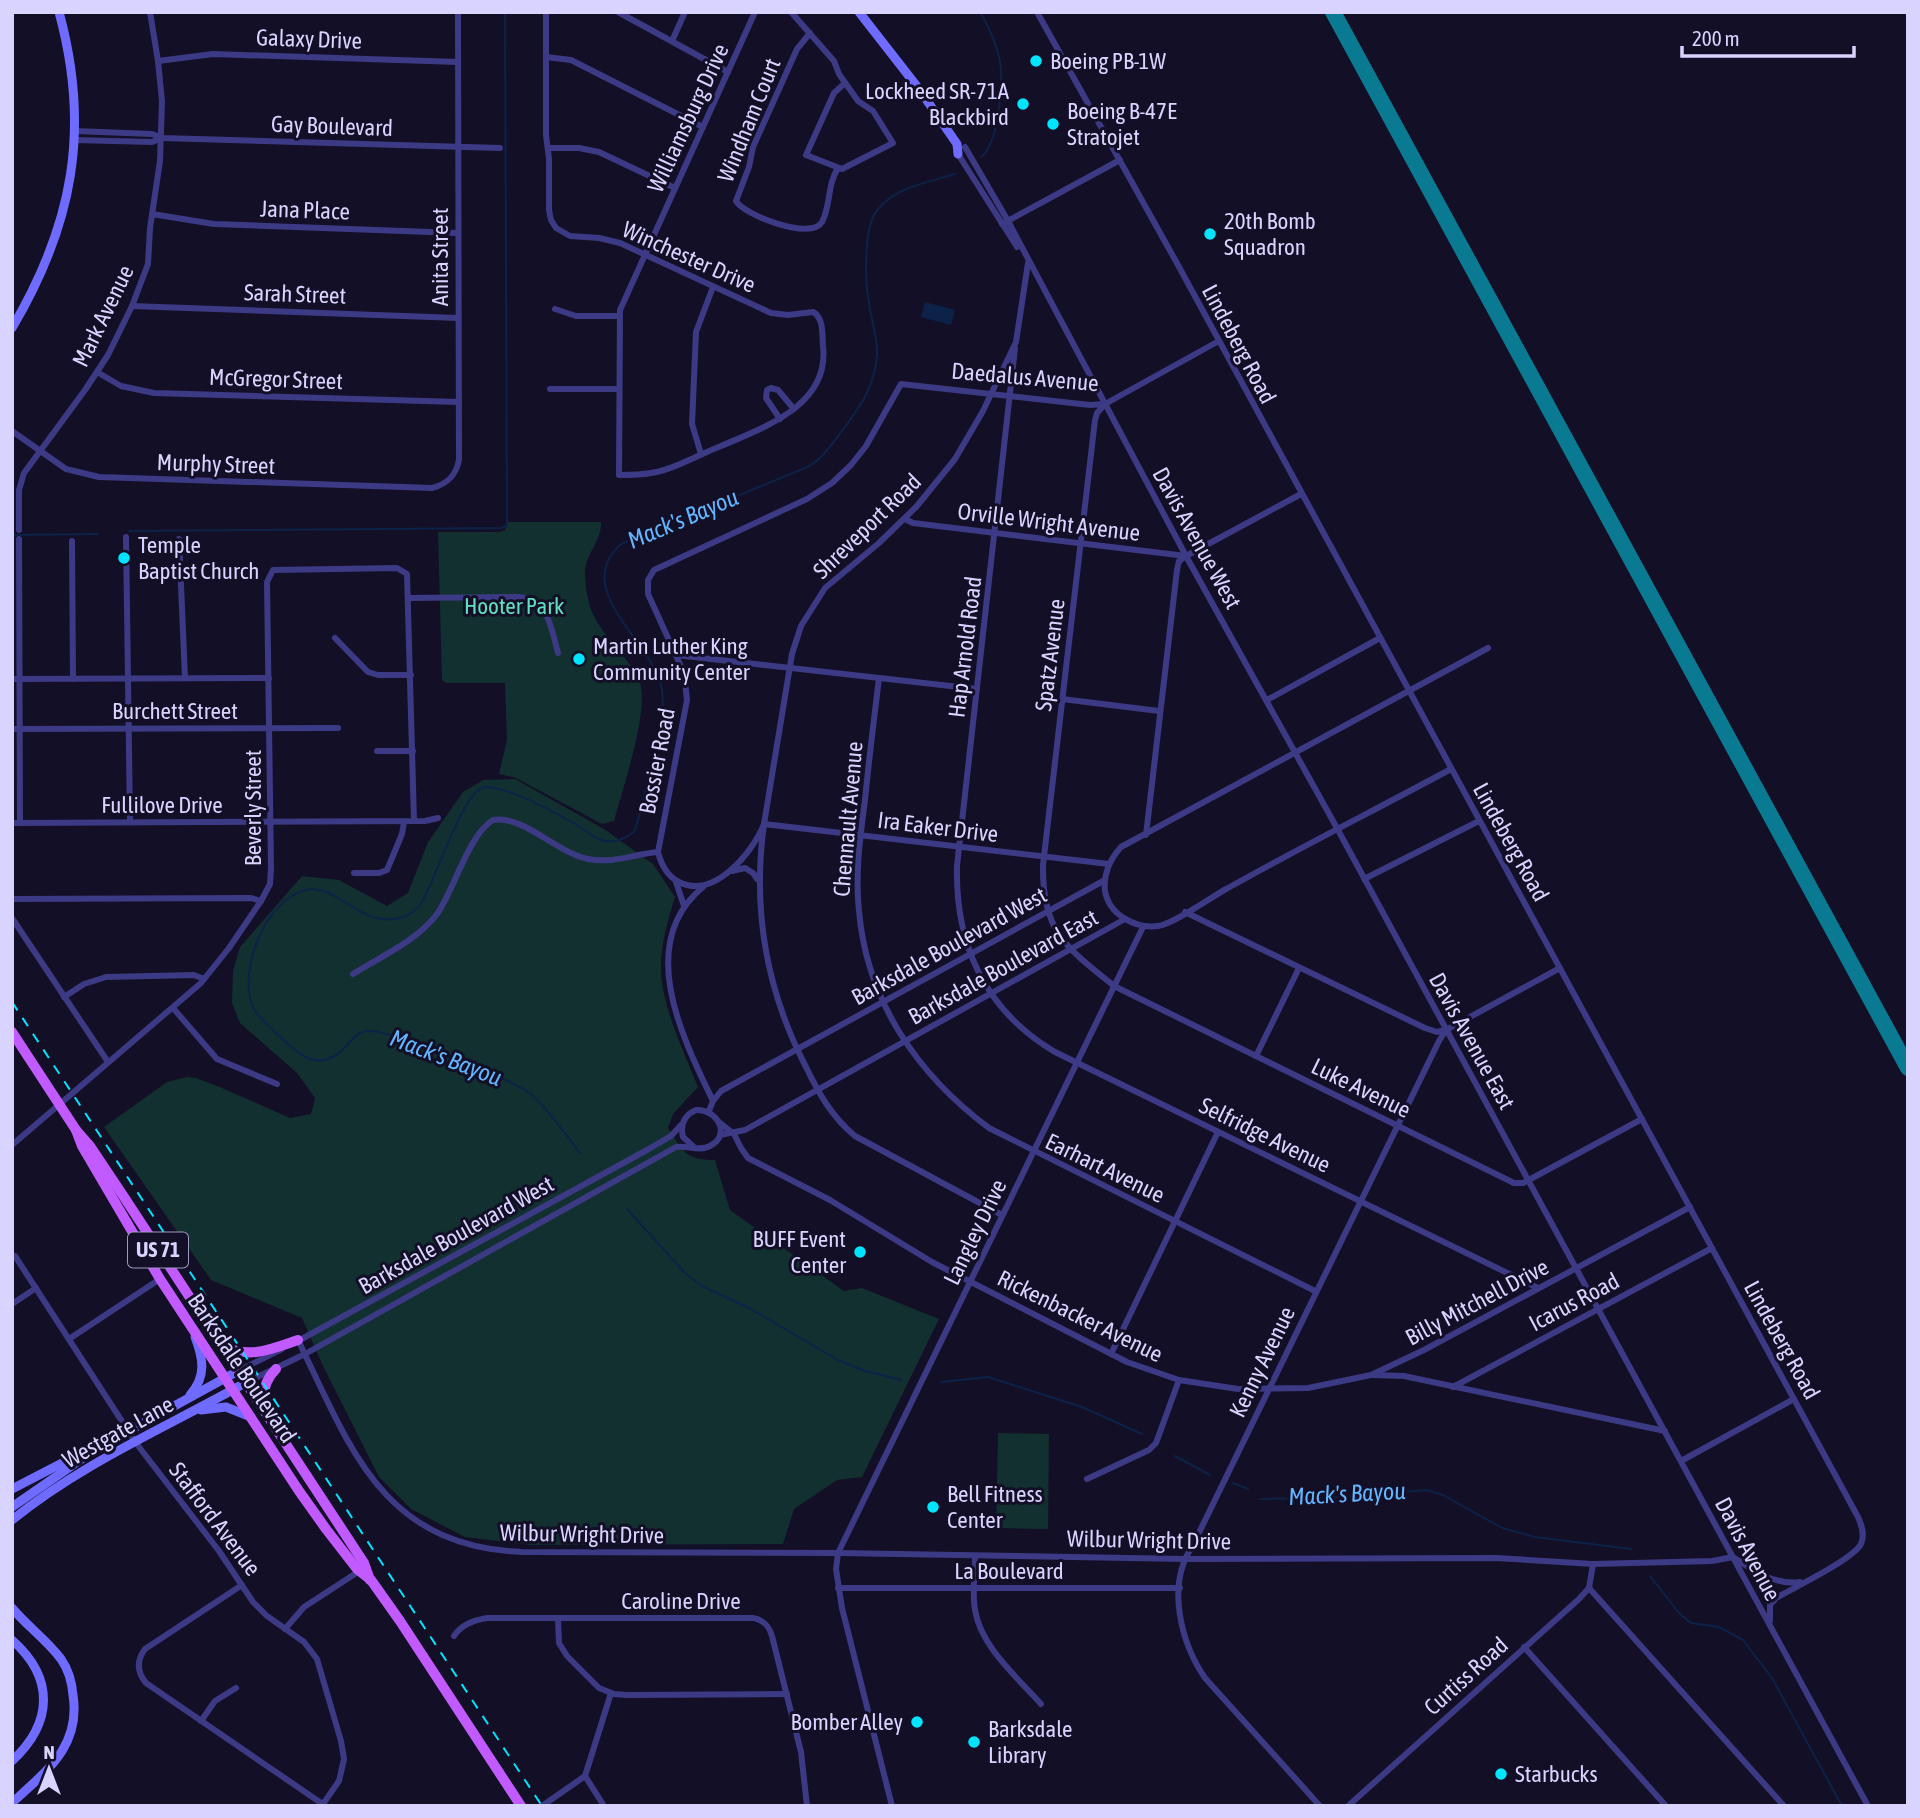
<svg xmlns="http://www.w3.org/2000/svg" width="1920" height="1818" font-family="'Asap Condensed',sans-serif">
<rect width="100%" height="100%" fill="#130f26"/>
<g fill="#12302f">
<path d="M 508,522 L 601,522 C 602,542 583,556 585,577 C 586,588 588,604 593,614 C 604,638 627,655 639,680 C 651,706 622,791 614,821 L 602,824 L 516,778 L 499,774 L 507,740 L 505,683 L 446,683 L 442,680 L 438,532 L 500,532 L 505,530 Z"/>
<path d="M 515,779 L 604,829 L 653,864 L 675,897 C 668,920 661,943 661,967 C 661,1005 684,1052 698,1087 L 673,1114 L 668,1128 C 683,1151 685,1160 715,1160 L 730,1210 L 844,1291 L 862,1288 L 939,1319 L 862,1477 L 837,1480 L 794,1509 L 783,1544 L 531,1545 L 465,1537 L 411,1509 L 379,1477 L 323,1366 L 302,1318 L 211,1280 L 104,1127 L 167,1082 L 187,1077 L 196,1078 L 222,1088 L 290,1118 L 311,1114 L 315,1098 L 297,1073 L 240,1023 L 232,1003 L 233,971 L 240,947 L 302,876 L 339,880 L 387,906 L 408,893 L 428,842 L 463,792 L 483,780 Z"/>
<polygon points="998,1433 1049,1434 1048,1529 996,1528"/>
</g>
<polygon fill="#0c2248" points="925,302 955,310 951,325 921,317"/>
<g fill="none" stroke-linecap="round" stroke-linejoin="round">
<g stroke="#0c2248" stroke-width="2">
<path d="M 980,12 C 990,29 999,49 1001,69 C 1002,90 998,145 981,157"/>
<polyline points="129,531 501,528 507,525 505,12"/>
<polyline points="12,535 98,534"/>
<path d="M 580,1153 C 566,1136 545,1104 528,1092 C 508,1078 386,1028 366,1031 C 358,1032 350,1041 345,1047 C 319,1076 298,1053 276,1033 C 268,1025 255,1015 252,1005 C 239,968 265,901 305,890 C 338,882 361,931 403,917 C 409,915 416,910 420,905 C 434,886 463,788 485,787 C 508,786 556,813 577,825 C 585,830 595,839 605,841 C 615,843 626,838 634,832 C 641,814 644,794 649,775 C 655,747 666,718 662,690 C 655,643 569,590 621,544 L 805,468 C 823,460 833,442 845,427 C 862,404 875,384 877,355 C 878,338 871,320 869,303 C 865,281 863,226 878,209 C 896,187 929,182 955,174"/>
<polyline points="627,1209 685,1273 702,1286 749,1308 838,1360 865,1371 902,1380"/>
<polyline points="941,1382 988,1377 1082,1407 1142,1434"/>
<polyline points="1175,1456 1210,1475"/>
<polyline points="1233,1483 1248,1489"/>
<polyline points="1261,1499 1327,1498 1427,1490 1443,1495 1502,1528 1535,1537 1631,1549"/>
<polyline points="1650,1576 1679,1613 1691,1623 1719,1627 1743,1640 1772,1678 1842,1806"/>
</g>
<polyline stroke="#0a7a92" stroke-width="16" points="1333,12 1908,1068"/>
<g stroke="#3d3a85" stroke-width="6">
<path d="M 546,12 L 546,135 L 549,159 L 549,210 L 551,220 L 556,228 L 570,236 L 599,238 L 620,243 L 771,313 L 788,315 L 813,312 C 824,318 822,334 823,346 C 830,405 765,427 721,446 C 698,455 675,469 651,473 C 640,475 629,475 619,475 L 620,310 L 755,12"/>
<polyline points="618,12 728,72"/>
<polyline points="791,12 834,61 839,74 858,101 873,111 893,143 842,169 806,155 834,93 845,83"/>
<path d="M 1037,12 L 1178,265 L 1858,1517 C 1862,1526 1865,1535 1861,1544 C 1852,1560 1795,1587 1776,1598 L 1770,1605 L 1770,1621"/>
<path d="M 810,33 L 797,49 L 753,147 L 749,167 L 736,201 C 744,215 811,241 822,222 C 831,205 827,185 838,168"/>
<polyline points="672,41 685,12"/>
<polyline points="546,57 571,60 703,127"/>
<polyline points="158,61 213,54 458,62"/>
<polyline points="75,131 152,134 162,138 500,148"/>
<polyline points="74,140 152,142 162,138"/>
<polyline points="965,147 1008,221 1186,556 1338,830 1868,1806"/>
<polyline points="548,148 579,148 599,152 675,188"/>
<polyline points="958,154 1017,247"/>
<polyline points="152,214 214,224 457,233"/>
<polyline points="1002,224 1120,160"/>
<path d="M 1028,263 L 1016,342 L 983,411 L 955,459 L 917,506 L 879,543 L 825,588 L 801,626 L 792,654 L 764,824 C 753,852 714,900 679,882 C 667,876 661,864 658,852 L 687,700 L 684,673 L 648,594 L 648,580 L 654,570 L 807,499 L 832,483 L 851,465 L 866,446 L 901,384 L 1090,405 L 1105,404 L 1217,342"/>
<polyline points="132,306 458,318"/>
<polyline points="555,309 576,316 619,316"/>
<path d="M 1015,348 L 957,866 C 955,946 986,1011 1055,1052 L 1538,1288"/>
<polyline points="97,372 121,386 154,393 459,402"/>
<polyline points="550,389 618,389"/>
<path d="M 1105,404 L 1097,413 L 1095,420 L 1043,865 C 1042,932 1066,947 1114,986 L 1514,1183 L 1523,1183 L 1642,1119"/>
<polyline points="780,419 766,398 767,390 771,388 778,390 794,409"/>
<path d="M 12,431 L 66,469 L 99,477 L 432,488 C 447,484 456,476 459,460 L 458,12"/>
<polyline points="701,454 692,424 696,332 713,287"/>
<polyline points="905,519 913,523 1186,556 1301,494"/>
<polyline points="19,530 19,490 24,473 85,390 108,355 132,306 148,264 150,228 160,161 162,101 158,61 150,12"/>
<polyline points="126,537 130,822"/>
<polyline points="19,539 20,823"/>
<polyline points="179,539 185,678"/>
<polyline points="72,541 73,679"/>
<path d="M 409,598 L 518,597 C 549,599 551,628 558,653"/>
<polyline points="335,638 368,672 378,675 411,675"/>
<polyline points="676,655 977,689"/>
<path d="M 879,678 C 874,719 869,759 865,800 C 860,837 855,875 859,911 C 867,1002 918,1075 989,1128 L 1315,1291"/>
<polyline points="12,679 269,678"/>
<polyline points="1062,699 1159,711"/>
<polyline points="1267,700 1380,638"/>
<polyline points="12,729 338,728"/>
<polyline points="377,751 413,751"/>
<path d="M 1451,769 C 1377,809 1301,847 1228,888 C 1211,897 1174,924 1158,926 C 1136,929 1109,915 1105,891 C 1103,875 1110,859 1121,847 L 1488,648"/>
<polyline points="12,823 425,821 438,818"/>
<polyline points="1146,835 1177,570 1179,561 1186,556"/>
<polyline points="732,871 745,868 753,873 757,879"/>
<polyline points="354,873 379,873 387,870 402,834 404,822"/>
<polyline points="1364,879 1479,821"/>
<polyline points="676,882 684,906"/>
<path d="M 703,887 C 635,943 682,1037 713,1101"/>
<polyline points="12,899 251,898 261,901"/>
<polyline points="1185,912 1425,1028 1437,1032 1446,1030"/>
<polyline points="12,918 108,1062"/>
<path d="M 353,974 C 380,957 418,940 437,914 C 454,890 469,834 493,820 C 524,815 555,852 588,859 C 613,864 634,854 658,852"/>
<polyline points="64,997 84,984 106,977 194,975 204,979"/>
<polyline points="173,1008 217,1059 277,1084"/>
<polyline points="1256,1056 1299,968"/>
<polyline points="709,1111 713,1101 721,1091 1105,880"/>
<polyline points="719,1122 734,1134 741,1148 748,1158 830,1200 932,1262 1127,1362 1179,1380 1238,1389 1308,1388 1371,1375 1424,1350 1690,1207"/>
<polyline points="720,1135 745,1130 1125,919"/>
<polyline points="12,1145 201,983 229,948 261,901 270,884 271,868 267,582 273,570 397,568 407,574 414,821"/>
<path d="M 1002,1215 L 855,1136 C 832,1117 819,1094 806,1067 C 766,990 752,910 764,824 L 1109,864"/>
<polyline points="15,1256 136,1443 219,1551 253,1602 267,1616 304,1642 317,1659 341,1741 344,1759 339,1781 323,1804"/>
<polyline points="12,1304 36,1288"/>
<polyline points="69,1339 160,1279"/>
<path d="M 298,1340 C 351,1449 382,1546 522,1552 L 838,1553 L 1184,1559 L 1496,1558 L 1593,1564 L 1712,1561 L 1733,1557 C 1752,1570 1776,1586 1800,1582"/>
<polyline points="298,1341 647,1150 671,1136 681,1125"/>
<polyline points="1111,1354 1218,1132"/>
<polyline points="238,1371 282,1349"/>
<polyline points="1373,1375 1404,1376 1665,1431"/>
<path d="M 245,1383 L 305,1354 L 676,1147 C 687,1145 699,1152 710,1146 C 732,1135 717,1109 696,1110 C 684,1115 680,1125 683,1137 L 695,1148"/>
<polyline points="1453,1387 1712,1248"/>
<polyline points="1681,1461 1794,1399"/>
<polyline points="1087,1479 1149,1450 1156,1443 1179,1380"/>
<path d="M 975,1556 C 975,1573 972,1593 975,1610 C 981,1647 1017,1677 1041,1704"/>
<path d="M 242,1585 L 145,1649 C 136,1661 137,1672 146,1683 L 324,1805"/>
<polyline points="838,1588 1180,1588"/>
<polyline points="1589,1588 1784,1806"/>
<polyline points="558,1619 559,1643 567,1656 599,1688 614,1694 627,1695 787,1694"/>
<polyline points="285,1629 304,1607 361,1570"/>
<path d="M 454,1636 C 461,1625 474,1620 487,1618 L 753,1618 C 764,1620 769,1626 772,1636 L 801,1752 L 807,1806"/>
<polyline points="1524,1647 1666,1806"/>
<polyline points="201,1721 215,1701 236,1688"/>
<polyline points="585,1776 604,1806"/>
<polyline points="542,1806 585,1776 611,1693"/>
<polyline points="892,1806 842,1608 836,1569 838,1553 1143,927"/>
<path d="M 1320,1806 L 1205,1678 C 1181,1643 1166,1585 1192,1547 L 1439,1041 L 1446,1030 L 1560,968"/>
<polyline points="1348,1806 1579,1599 1589,1588 1593,1564"/>
</g>
<g stroke="#6f6bff" stroke-width="9">
<polyline points="859,12 919,89 957,144 958,154"/>
<path d="M 12,328 C 73,225 91,129 59,12"/>
<path d="M 190,1395 C 207,1376 203,1358 195,1337"/>
<polyline points="201,1410 226,1407 251,1417"/>
<polyline points="12,1489 68,1460"/>
<polyline points="12,1507 96,1449 238,1371"/>
<path d="M 12,1520 C 82,1463 167,1427 245,1383"/>
<path d="M 12,1608 C 27,1626 47,1640 61,1659 C 68,1669 72,1683 73,1695 C 81,1747 46,1771 12,1803"/>
<path d="M 12,1640 C 55,1678 53,1723 12,1761"/>
</g>
<g stroke="#c25bff" stroke-width="10">
<polyline points="12,1032 76,1130 90,1146 124,1197 364,1563 370,1580"/>
<polyline points="76,1130 82,1146 160,1279 299,1491 326,1529 357,1569 371,1580 400,1621 521,1806"/>
<path d="M 222,1345 C 248,1360 272,1349 298,1340"/>
<path d="M 266,1410 C 261,1394 264,1381 276,1369"/>
</g>
<polyline stroke="#00e5ff" stroke-width="2" stroke-dasharray="10 9" stroke-linecap="butt" points="12,1002 542,1806"/>
</g>
<g fill="#00e5ff" stroke="#130f26" stroke-width="2.5">
<circle cx="1036" cy="61" r="7"/>
<circle cx="1023" cy="104" r="7"/>
<circle cx="1053" cy="124" r="7"/>
<circle cx="1210" cy="234" r="7"/>
<circle cx="124" cy="558" r="7"/>
<circle cx="579" cy="659" r="7"/>
<circle cx="860" cy="1252" r="7"/>
<circle cx="933" cy="1507" r="7"/>
<circle cx="917" cy="1722" r="7"/>
<circle cx="974" cy="1742" r="7"/>
<circle cx="1501" cy="1774" r="7"/>
</g>
<g text-anchor="middle" stroke-width="6" stroke-linejoin="round" paint-order="stroke">
<rect fill="#130f26" stroke="#9e99be" stroke-width="2" x="128" y="1232.5" width="60" height="35" rx="5"/>
<g font-size="21" font-weight="bold" fill="#d9d4ff">
<text x="158" y="1257">US 71</text>
</g>
<g font-size="23" fill="#d9d4ff" stroke="#130f26">
<text transform="translate(309 39) rotate(2)" y="8">Galaxy Drive</text>
<text transform="translate(688 118) rotate(-65)" y="8">Williamsburg Drive</text>
<text transform="translate(749 120) rotate(-68)" y="8">Windham Court</text>
<text transform="translate(332 126) rotate(2)" y="8">Gay Boulevard</text>
<text transform="translate(305 210) rotate(2)" y="8">Jana Place</text>
<text transform="translate(440 257) rotate(-90)" y="8">Anita Street</text>
<text transform="translate(689 257) rotate(24)" y="8">Winchester Drive</text>
<text transform="translate(295 294) rotate(2)" y="8">Sarah Street</text>
<text transform="translate(103 316) rotate(-64)" y="8">Mark Avenue</text>
<text transform="translate(1239 344) rotate(62)" y="8">Lindeberg Road</text>
<text transform="translate(1025 377) rotate(5)" y="8">Daedalus Avenue</text>
<text transform="translate(276 379) rotate(2)" y="8">McGregor Street</text>
<text transform="translate(216 464) rotate(2)" y="8">Murphy Street</text>
<text transform="translate(1049 522) rotate(7)" y="8">Orville Wright Avenue</text>
<text transform="translate(867 526) rotate(-44)" y="8">Shreveport Road</text>
<text transform="translate(1197 538) rotate(61)" y="8">Davis Avenue West</text>
<text transform="translate(965 647) rotate(-83)" y="8">Hap Arnold Road</text>
<text transform="translate(1050 655) rotate(-83)" y="8">Spatz Avenue</text>
<text x="175" y="719">Burchett Street</text>
<text transform="translate(657 761) rotate(-79)" y="8">Bossier Road</text>
<text x="162" y="813">Fullilove Drive</text>
<text transform="translate(253 808) rotate(-90)" y="8">Beverly Street</text>
<text transform="translate(848 819) rotate(-85)" y="8">Chennault Avenue</text>
<text transform="translate(938 827) rotate(7)" y="8">Ira Eaker Drive</text>
<text transform="translate(1511 842) rotate(61)" y="8">Lindeberg Road</text>
<text transform="translate(949 946) rotate(-29)" y="8">Barksdale Boulevard West</text>
<text transform="translate(1003 967) rotate(-29)" y="8">Barksdale Boulevard East</text>
<text transform="translate(1472 1041) rotate(61)" y="8">Davis Avenue East</text>
<text transform="translate(1361 1088) rotate(26)" y="8">Luke Avenue</text>
<text transform="translate(1265 1135) rotate(26)" y="8">Selfridge Avenue</text>
<text transform="translate(1105 1168) rotate(26)" y="8">Earhart Avenue</text>
<text transform="translate(975 1232) rotate(-64)" y="8">Langley Drive</text>
<text transform="translate(456 1235) rotate(-29)" y="8">Barksdale Boulevard West</text>
<text transform="translate(1477 1302) rotate(-28)" y="8">Billy Mitchell Drive</text>
<text transform="translate(1574 1302) rotate(-28)" y="8">Icarus Road</text>
<text transform="translate(1080 1316) rotate(26)" y="8">Rickenbacker Avenue</text>
<text transform="translate(1782 1340) rotate(61)" y="8">Lindeberg Road</text>
<text transform="translate(1262 1362) rotate(-64)" y="8">Kenny Avenue</text>
<text transform="translate(242 1368) rotate(56)" y="8">Barksdale Boulevard</text>
<text transform="translate(118 1432) rotate(-29)" y="8">Westgate Lane</text>
<text transform="translate(215 1519) rotate(53)" y="8">Stafford Avenue</text>
<text transform="translate(582 1534) rotate(1)" y="8">Wilbur Wright Drive</text>
<text transform="translate(1149 1540) rotate(1)" y="8">Wilbur Wright Drive</text>
<text transform="translate(1748 1549) rotate(62)" y="8">Davis Avenue</text>
<text x="1009" y="1579">La Boulevard</text>
<text x="681" y="1609">Caroline Drive</text>
<text transform="translate(1466 1676) rotate(-42)" y="8">Curtiss Road</text>
</g>
<g font-size="23" fill="#d9d4ff" stroke="#130f26" text-anchor="start">
<text x="1050" y="69">Boeing PB-1W</text>
<text x="1009" y="99" text-anchor="end">Lockheed SR-71A<tspan x="1009" dy="26">Blackbird</tspan></text>
<text x="1067" y="119">Boeing B-47E<tspan x="1067" dy="26">Stratojet</tspan></text>
<text x="1224" y="229">20th Bomb<tspan x="1224" dy="26">Squadron</tspan></text>
<text x="138" y="553">Temple<tspan x="138" dy="26">Baptist Church</tspan></text>
<text x="593" y="654">Martin Luther King<tspan x="593" dy="26">Community Center</tspan></text>
<text x="846" y="1247" text-anchor="end">BUFF Event<tspan x="846" dy="26">Center</tspan></text>
<text x="947" y="1502">Bell Fitness<tspan x="947" dy="26">Center</tspan></text>
<text x="903" y="1730" text-anchor="end">Bomber Alley</text>
<text x="988" y="1737">Barksdale<tspan x="988" dy="26">Library</tspan></text>
<text x="1515" y="1782">Starbucks</text>
</g>
<g font-size="23" fill="#5fe0c0" stroke="#130f26">
<text x="514" y="614">Hooter Park</text>
</g>
<g font-size="24" font-style="italic" fill="#62b6ff" stroke="#130f26">
<text transform="translate(683 519) rotate(-23)" y="8">Mack's Bayou</text>
<text transform="translate(446 1058) rotate(21)" y="8">Mack's Bayou</text>
<text transform="translate(1347 1494) rotate(-3)" y="8">Mack's Bayou</text>
</g>
</g>
<rect width="1920" height="1818" fill="none" stroke="#d9d4ff" stroke-width="28"/>
<g transform="translate(49 1769)" stroke="#130f26" stroke-width="5" paint-order="stroke">
<path d="M0-5L12 26L0 18L-12 26Z" fill="#d9d4ff"/>
<text y="-10" font-size="19" font-weight="bold" text-anchor="middle" fill="#d9d4ff">N</text>
</g>
<path d="M1682 46v10h172v-10" fill="none" stroke="#d9d4ff" stroke-width="3.5"/>
<text x="1692" y="46" font-size="21" fill="#d9d4ff" stroke="#130f26" stroke-width="5" paint-order="stroke">200 m</text>
</svg>
